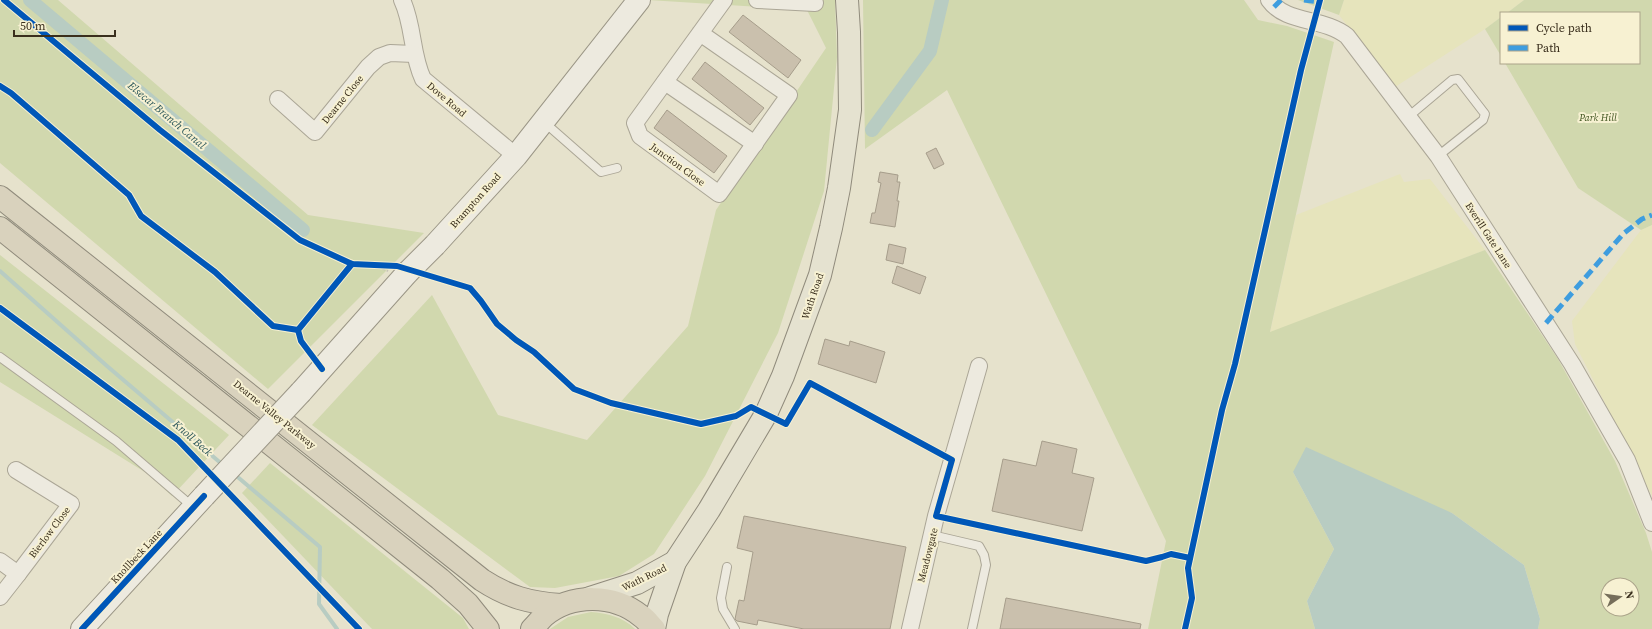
<svg xmlns="http://www.w3.org/2000/svg" width="1652" height="629" font-family="'Source Serif 4',serif">
<rect width="100%" height="100%" fill="#e6e2cc"/>
<g fill="#e6e4bc">
<polygon points="1344,0 1524,0 1507,13 1501,13 1501,17 1485,29 1395,87 1339,15"/>
<polygon points="1400,174 1404,182 1430,179 1485,250 1270,333 1296,215"/>
<polygon points="1652,225 1652,496 1575,344 1572,321 1641,230"/>
</g>
<g fill="#d1d8ae" fill-rule="evenodd">
<polygon points="0,0 58,0 308,215 424,233 268,389 0,163"/>
<polygon points="648,0 835,0 837,57 824,191 778,333 705,476 654,554 619,576 555,588 530,587 312,425 432,295 498,415 587,440 688,326 716,210 826,48 807,10"/>
<path d="M 863,0 L 1244,0 L 1258,20 L 1287,26 L 1334,42 L 1270,332 L 1485,250 L 1558,359 L 1615,461 L 1646,533 L 1652,552 L 1652,629 L 1538,629 L 1540,619 L 1524,565 L 1452,513 L 1293,472 L 1334,549 L 1307,601 L 1315,629 L 1148,629 L 1166,541 L 947,90 L 865,149 ZM 1608,585 L 1632,585 L 1632,609 L 1608,609 Z"/>
<polygon points="1298,0 1344,0 1339,15"/>
<polygon points="1524,0 1652,0 1652,225 1641,230 1578,188 1505,63 1639,63 1639,13 1507,13"/>
<polygon points="1501,17 1501,56 1485,29"/>
<polygon points="0,255 229,435 172,496 148,474 0,382"/>
<polygon points="270,463 463,618 469,629 372,629 242,493"/>
<path d="M 591,612 C 607,613 623,617 635,629 L 550,629 L 568,617 Z"/>
</g>
<polygon fill="#b8ccc2" points="1306,447 1452,513 1524,565 1540,619 1538,629 1315,629 1307,601 1334,549 1293,472"/>
<g fill="none" stroke-linecap="round" stroke-linejoin="round">
<g stroke="#b8ccc2" stroke-width="4">
<polyline points="0,271 107,366 223,465"/>
<polyline points="233,473 320,547 319,604 337,629"/>
</g>
<g stroke="#b8ccc2" stroke-width="14">
<polyline points="30,0 303,230"/>
<polyline points="872,130 930,51 942,0"/>
</g>
</g>
<g fill="#cac0ad" stroke="#a69d8b">
<polygon points="743,15 801,60 788,78 729,32"/>
<polygon points="705,62 764,108 750,125 692,79"/>
<polygon points="667,110 727,156 714,173 654,128"/>
<polygon points="936,148 944,164 934,169 926,153"/>
<polygon points="880,172 898,175 897,182 900,182 897,201 899,201 895,227 870,223 872,213 875,213 881,183 878,182"/>
<polygon points="889,244 906,248 903,264 886,260"/>
<polygon points="897,266 926,277 920,294 892,283"/>
<polygon points="825,339 849,346 850,341 885,352 876,383 818,364"/>
<polygon points="1042,441 1077,449 1072,473 1094,478 1082,531 992,511 1003,459 1036,466"/>
<polygon points="744,516 906,547 890,629 804,629 758,620 757,625 737,621 735,619 739,600 744,601 753,552 737,548"/>
<polygon points="1006,598 1141,624 1140,629 1000,629"/>
</g>
<g fill="none" stroke-linecap="round" stroke-linejoin="round">
<defs>
<g id="lane">
<polyline points="1408,117 1452,80 1458,79 1485,114 1483,120 1438,156"/>
<polyline points="544,122 601,172 617,168"/>
<polyline points="0,357 116,441 193,507"/>
<polyline points="932,535 979,546 984,555 986,565 972,629"/>
<polyline points="727,567 721,598 723,609 735,629"/>
</g>
<g id="street">
<path d="M 402,0 C 414,25 411,54 423,79 L 516,156"/>
<polyline points="757,0 815,3"/>
<path d="M 1269,0 C 1286,24 1323,17 1347,36 L 1438,156 L 1572,364 L 1627,460 L 1652,523"/>
<polyline points="700,33 789,95 719,194 640,136 635,123 724,0"/>
<polyline points="665,82 755,144"/>
<polyline points="278,99 315,132 368,67 379,57 390,53 414,54"/>
<polyline points="0,561 18,574 71,504 16,470"/>
<polyline points="0,597 18,574"/>
<polyline points="910,629 936,516 979,366"/>
</g>
<g id="secondary">
<polyline points="435,245 516,156 639,0"/>
<polyline points="301,392 408,272"/>
<polyline points="82,629 204,496"/>
</g>
<g id="primary">
<polyline points="590,598 637,583 675,562"/>
<polyline points="654,629 657,614 675,562 709,510 766,414 783,376 820,275 831,228 839,188 850,110 849,32 847,0"/>
</g>
<g id="highway">
<path d="M 0,197 L 482,580 C 508,597 530,603 561,605"/>
<polyline points="0,228 440,579 468,604 488,629"/>
<path d="M 532,629 C 536,625 540,620 544,616 C 572,593 614,594 641,616 C 646,619 650,625 654,629"/>
</g>
</defs>
<use href="#lane" stroke="#aba696" stroke-width="10"/>
<use href="#street" stroke="#aba696" stroke-width="18"/>
<use href="#secondary" stroke="#9b9686" stroke-width="24"/>
<use href="#primary" stroke="#908b7c" stroke-width="24"/>
<use href="#highway" stroke="#908b7c" stroke-width="24"/>
<g stroke="#c6c2b6" stroke-width="2.5" stroke-dasharray="3 2" stroke-linecap="butt">
<polyline points="4,0 160,130 300,240 352,264 391,266"/>
<polyline points="378,266 388,271"/>
<polyline points="429,276 470,288 481,301 497,324 516,340 534,352 574,389 611,403 701,424 736,416 748,409"/>
<polyline points="782,422 786,424 810,383 939,453"/>
</g>
<use href="#lane" stroke="#edeadf" stroke-width="8"/>
<use href="#street" stroke="#edeadf" stroke-width="16"/>
<use href="#secondary" stroke="#edeadf" stroke-width="22"/>
<use href="#primary" stroke="#e5e2d0" stroke-width="22"/>
<use href="#highway" stroke="#d9d2bd" stroke-width="22"/>
<defs>
<g id="secondary-bridge">
<polyline points="408,272 435,245"/>
<polyline points="204,496 301,392"/>
</g>
</defs>
<use href="#secondary-bridge" stroke="#9b9686" stroke-width="24" stroke-linecap="butt"/>
<use href="#secondary-bridge" stroke="#edeadf" stroke-width="22"/>
<g stroke="#3e9ddf" stroke-width="5" stroke-dasharray="10 5" stroke-linecap="butt">
<polyline points="1304,0 1320,2"/>
<polyline points="1274,7 1281,0"/>
<polyline points="1546,323 1623,234 1642,219 1652,215"/>
</g>
<defs>
<g id="cycleway">
<polyline points="4,0 160,130 300,240 352,264 397,266 470,288 481,301 497,324 516,340 534,352 574,389 611,403 701,424 736,416 751,407 786,424 810,383 952,460 936,516 1146,561 1162,557 1171,554 1190,558"/>
<polyline points="0,86 11,93 129,195 141,216 215,272 273,326 298,330"/>
<polyline points="0,308 178,440 359,629"/>
<polyline points="322,369 301,341 298,330 352,264"/>
<polyline points="82,629 204,496"/>
<polyline points="1185,629 1192,598 1188,568 1222,410 1235,364 1301,70 1320,0"/>
</g>
</defs>
<use href="#cycleway" stroke="#f7f1d2" stroke-width="8"/>
<use href="#cycleway" stroke="#0057b8" stroke-width="6"/>
</g>
<g text-anchor="middle" stroke-width="4" stroke-linejoin="round" paint-order="stroke">
<g font-size="10" fill="#3a2f1d" stroke="#f7f1d2">
<text transform="translate(342 99) rotate(-51)" y="4">Dearne Close</text>
<text transform="translate(447 99) rotate(40)" y="4">Dove Road</text>
<text transform="translate(678 164) rotate(36)" y="4">Junction Close</text>
<text transform="translate(475 200) rotate(-48)" y="4">Brampton Road</text>
<text transform="translate(1489 235) rotate(57)" y="4">Everill Gate Lane</text>
<text transform="translate(812 296) rotate(-71)" y="4">Wath Road</text>
<text transform="translate(275 414) rotate(39)" y="4">Dearne Valley Parkway</text>
<text transform="translate(49 532) rotate(-53)" y="4">Bierlow Close</text>
<text transform="translate(927 555) rotate(-76)" y="4">Meadowgate</text>
<text transform="translate(136 556) rotate(-47)" y="4">Knollbeck Lane</text>
<text transform="translate(644 577) rotate(-26)" y="4">Wath Road</text>
</g>
<g font-size="10" font-style="italic" fill="#435723" stroke="#f7f1d2">
<text x="1598" y="121">Park Hill</text>
</g>
<g font-size="11" font-style="italic" fill="#2c575a" stroke="#f7f1d2">
<text transform="translate(167 115) rotate(40)" y="4">Elsecar Branch Canal</text>
<text transform="translate(193 438) rotate(41)" y="4">Knoll Beck</text>
</g>
</g>
<rect x="1500" y="12" width="140" height="52" fill="#f7f1d2" stroke="#aba38a"/>
<rect x="1508" y="25" width="20" height="6" fill="#0057b8" stroke="#aba38a"/>
<text x="1536" y="32" font-size="12" fill="#3a2f1d">Cycle path</text>
<rect x="1508" y="45" width="20" height="6" fill="#3e9ddf" stroke="#aba38a"/>
<text x="1536" y="52" font-size="12" fill="#3a2f1d">Path</text>
<g transform="translate(1620 597) rotate(77)"><circle r="19" fill="#f7f1d2" stroke="#aba38a"/>
<path d="M0-3L7 15L0 10L-7 15Z" fill="#766e5a"/>
<text y="-6" font-size="11" font-weight="bold" text-anchor="middle" fill="#3a2f1d">N</text>
</g>
<path d="M14 30v6h101v-6" fill="none" stroke="#3a2f1d" stroke-width="2"/>
<text x="20" y="30" font-size="12" fill="#3a2f1d" stroke="#f7f1d2" stroke-width="3" paint-order="stroke">50 m</text>
</svg>
